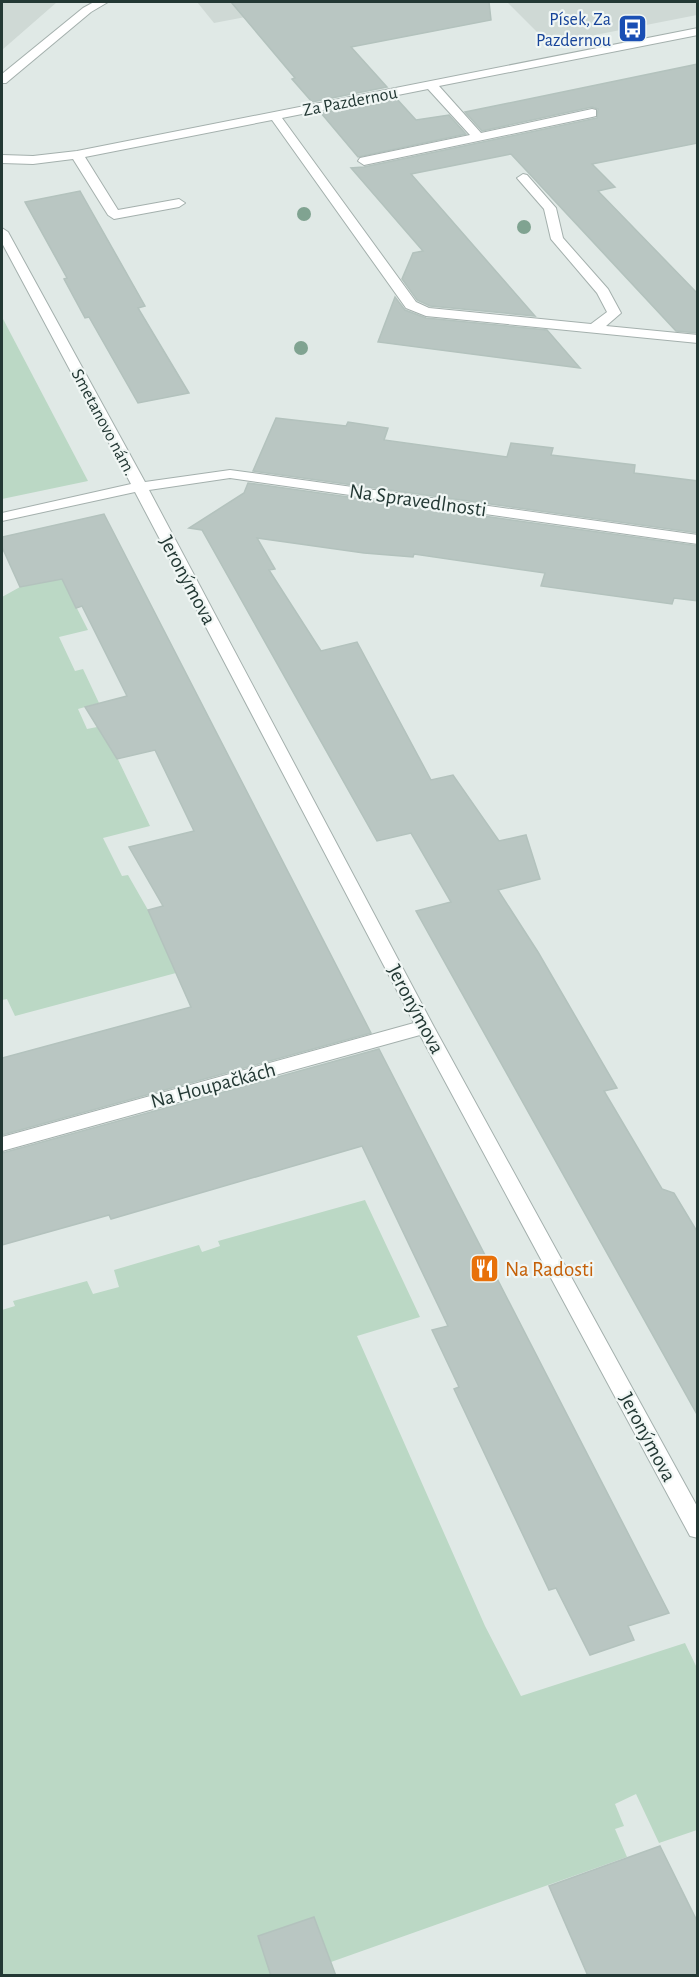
<svg xmlns="http://www.w3.org/2000/svg" width="699" height="1977" font-family="'Alegreya Sans',sans-serif">
<rect width="100%" height="100%" fill="#e0e9e6"/>
<g fill="#cfd9d5">
<polygon points="2,2 57,2 2,50"/>
<polygon points="197,2 324,2 214,23"/>
<polygon points="507,2 697,2 697,15 549,44"/>
</g>
<g fill="#bbd8c5">
<polygon points="2,317 88,481 2,499"/>
<polygon points="62,579 88,630 59,637 75,671 83,669 99,703 78,709 87,729 102,726 150,826 103,838 122,876 128,875 148,910 176,973 15,1016 7,999 2,1000 2,597 20,587"/>
<polygon points="365,1200 420,1317 357,1336 485,1626 521,1696 685,1643 697,1668 697,1830 659,1843 636,1794 615,1804 624,1826 615,1829 627,1857 331,1962 314,1917 258,1936 271,1975 2,1976 2,1310 15,1306 13,1301 87,1281 93,1294 119,1287 114,1270 199,1245 202,1252 220,1246 218,1241"/>
</g>
<g fill="#b9c6c2" stroke="#b3c2bd" stroke-width="1.5">
<polygon points="231,2 489,2 491,20 351,47 387,87 312,102 292,79 295,78"/>
<polygon points="698,64 698,143 592,164 615,187 598,191 698,294 698,333 676,331 511,154 411,174 535,316 430,306 417,300 402,279 413,253 423,251 351,168 364,167 597,118 598,109 592,107 482,131 465,112"/>
<polygon points="396,98 416,120 449,115 466,134 358,157 321,113"/>
<polygon points="80,191 145,306 138,308 189,393 138,403 89,317 85,318 64,279 67,278 25,202"/>
<polygon points="395,297 405,310 426,318 547,330 580,368 378,342"/>
<polygon points="276,418 346,426 348,422 388,428 384,440 507,457 511,443 553,448 551,455 635,465 634,473 698,481 698,533 253,471"/>
<polygon points="248,483 698,546 698,601 674,598 672,604 541,586 545,573 414,554 413,557 364,553 257,538 275,569 269,570 321,651 357,642 431,780 453,775 499,841 526,835 540,879 498,890 538,952 617,1088 604,1091 662,1189 674,1193 698,1233 698,1416 416,911 451,902 411,833 377,841 202,530 189,528 244,493"/>
<polygon points="104,514 371,1033 2,1135 2,1058 191,1007 148,910 163,906 129,847 194,831 155,750 117,759 85,707 127,696 82,606 76,608 62,579 20,587 2,547 2,537"/>
<polygon points="379,1049 669,1613 628,1626 634,1640 590,1655 556,1588 549,1590 454,1389 459,1387 432,1330 448,1326 362,1146 111,1219 109,1215 2,1245 2,1153"/>
<polygon points="660,1846 698,1923 698,1976 588,1976 549,1886"/>
<polygon points="314,1917 336,1976 271,1976 258,1936"/>
</g>
<g fill="none" stroke-linecap="round" stroke-linejoin="round">
<defs>
<g id="minor">
<polygon points="94,2 108,2 91,12 6,83 2,83 2,74 83,8"/>
<polygon points="698,28 698,35 439,86 481,133 592,109 596,110 596,116 592,117 364,165 358,161 360,158 470,135 428,89 282,118 416,302 429,308 591,324 607,312 597,293 551,239 544,209 517,178 523,174 527,175 556,208 563,238 608,289 621,313 606,326 698,335 698,343 426,316 406,308 272,120 85,157 118,210 179,199 185,203 179,207 114,219 108,215 73,159 33,164 2,163 2,155 33,156 77,151"/>
<polygon points="2,228 8,232 145,482 230,470 698,535 698,544 230,478 149,490 434,1027 698,1508 698,1538 690,1536 420,1035 2,1151 2,1137 414,1023 135,492 2,521 2,513 131,484 2,243"/>
</g>
</defs>
<use href="#minor" stroke="#a4b0ad" stroke-width="2"/>
<use href="#minor" fill="#fff" fill-rule="evenodd"/>
</g>
<g fill="#80a391">
<circle cx="304" cy="214" r="7"/>
<circle cx="524" cy="227" r="7"/>
<circle cx="301" cy="348" r="7"/>
</g>
<defs>
<symbol id="bus-square" viewBox="-11 -11 22 22"><rect x="-9" y="-9" width="18" height="18" rx="4" fill="#1a4fb4" stroke="#f0f6f4"/><path d="M-5-6H5V4H4V6H2V4H-2V6H-4V4H-5ZM-3.5-4V0h7V-4ZM-3.5 1.2v1.5H-2V1.2ZM2 1.2v1.5H3.5V1.2Z" fill="#fff"/></symbol>
<symbol id="restaurant-square" viewBox="-11 -11 22 22"><rect x="-9" y="-9" width="18" height="18" rx="4" fill="#e8710a" stroke="#f0f6f4"/><path d="M-5-6h1v4h1v-4h1v4h1v-4h1v5L-1.5 .5V6h-2V.5L-5-1ZM5-6V6H3V1.5H1.5Q1.5-4 5-6Z" fill="#fff"/></symbol>
</defs>
<g fill-rule="evenodd">
<use href="#bus-square" x="616" y="12" width="33" height="33"/>
<use href="#restaurant-square" x="468" y="1252" width="33" height="33"/>
</g>
<g text-anchor="middle" stroke-width="4.5" stroke-linejoin="round" paint-order="stroke">
<g font-size="18" fill="#164399" stroke="#f0f6f4" text-anchor="end">
<text x="611" y="25">Písek, Za<tspan x="611" dy="21">Pazdernou</tspan></text>
</g>
<g font-size="18" fill="#233834" stroke="#f0f6f4">
<text transform="translate(350 101) rotate(-11)" y="6">Za Pazdernou</text>
<text transform="translate(104 422) rotate(62)" y="6">Smetanovo nám.</text>
</g>
<g font-size="21" fill="#233834" stroke="#f0f6f4">
<text transform="translate(418 500) rotate(8)" y="7">Na Spravedlnosti</text>
<text transform="translate(188 580) rotate(62)" y="7">Jeronýmova</text>
<text transform="translate(416 1009) rotate(62)" y="7">Jeronýmova</text>
<text transform="translate(213 1085) rotate(-15)" y="7">Na Houpačkách</text>
<text transform="translate(648 1437) rotate(62)" y="7">Jeronýmova</text>
</g>
<g font-size="21" fill="#c56008" stroke="#f0f6f4" text-anchor="start">
<text x="505" y="1276">Na Radosti</text>
</g>
</g>
<rect width="699" height="1977" fill="none" stroke="#233834" stroke-width="6"/>
</svg>
